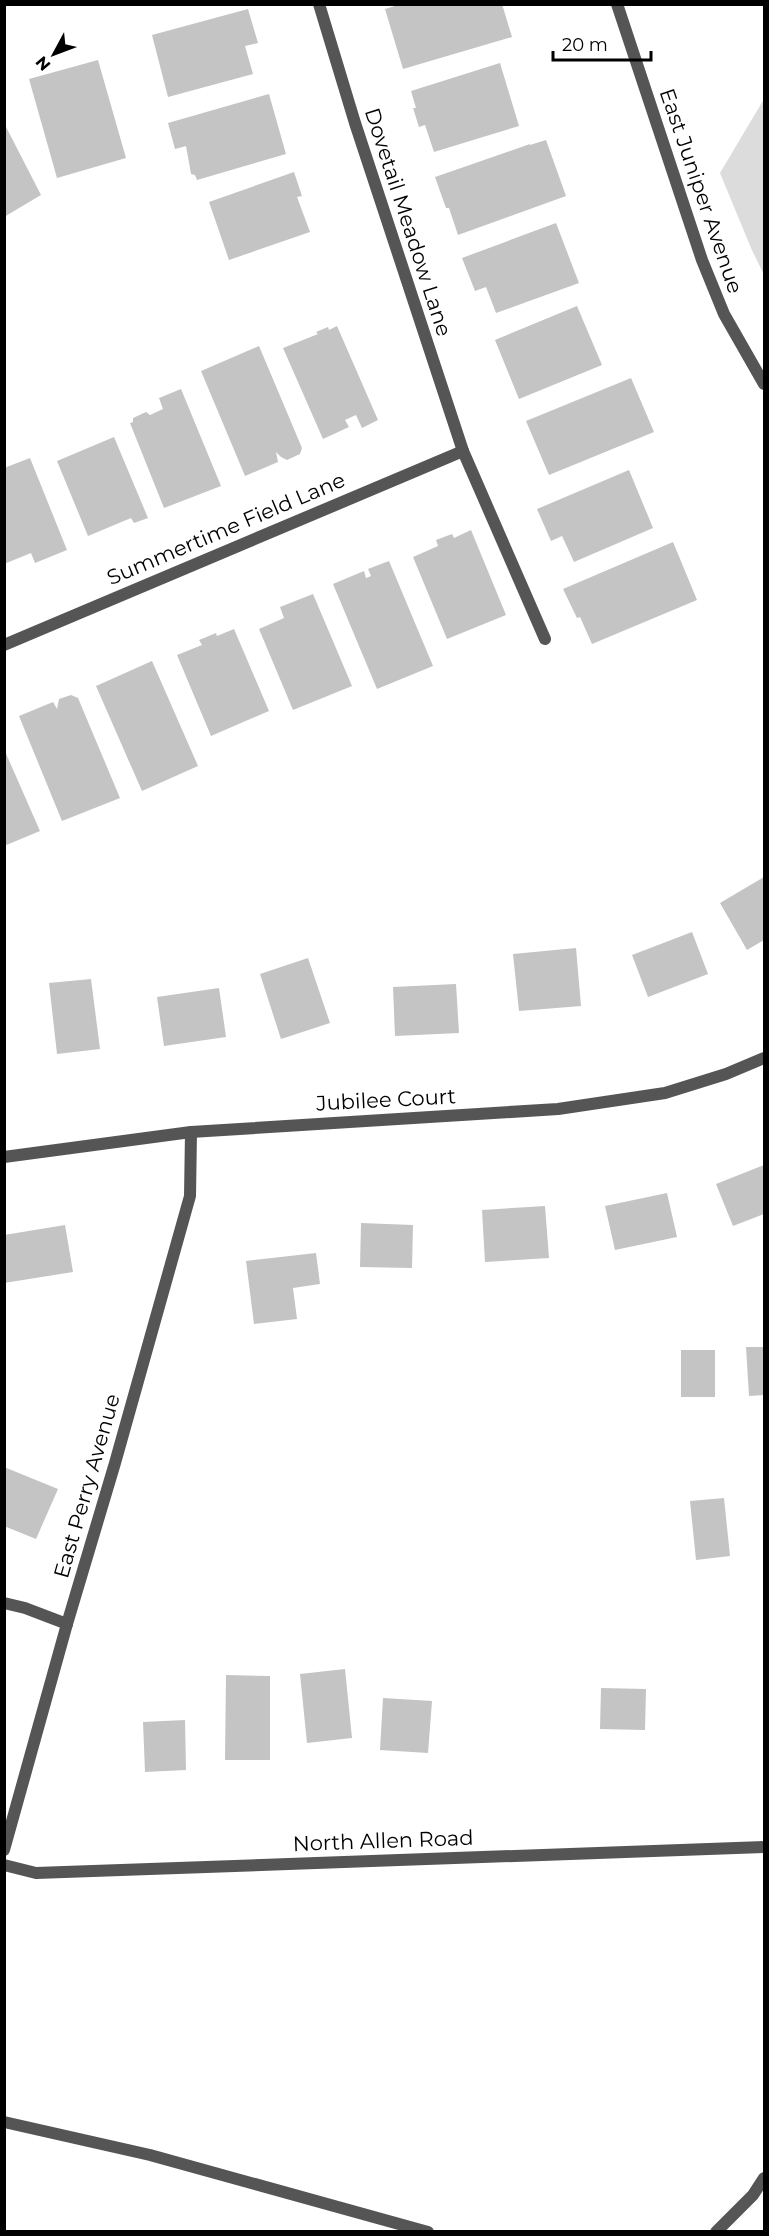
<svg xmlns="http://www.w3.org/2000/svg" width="769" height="2236" font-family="Montserrat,sans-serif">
<rect width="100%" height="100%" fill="#fff"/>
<polygon fill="#dcdcdc" points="764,99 764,275 751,248 720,173"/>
<g fill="#c4c4c4">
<polygon points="402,4 502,4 512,37 403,69 385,9"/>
<polygon points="248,9 258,43 245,46 253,74 168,97 152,35"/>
<polygon points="98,60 126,158 57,178 29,79"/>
<polygon points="500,63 519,126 434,152 425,125 419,127 413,108 416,108 411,91"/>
<polygon points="269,94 286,154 197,180 195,175 191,174 186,146 175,149 168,123"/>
<polygon points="4,123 41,195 4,217"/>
<polygon points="546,140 566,196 458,235 449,208 446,208 435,177 530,144 530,145"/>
<polygon points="294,172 302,196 297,197 310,232 229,260 209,202"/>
<polygon points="556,223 579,283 496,313 486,287 475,291 462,258"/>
<polygon points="577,306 602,365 519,399 495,340"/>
<polygon points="337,326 378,420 362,428 356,415 345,420 349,427 323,439 283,348 318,334 316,332 328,327 329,330"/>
<polygon points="259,346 302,448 300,454 287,460 281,457 276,452 278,462 245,476 201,371"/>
<polygon points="631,378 654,432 549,475 526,421"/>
<polygon points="181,389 221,486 164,508 130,423 133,422 133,418 146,412 150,415 163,409 159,398"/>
<polygon points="114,437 148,518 134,523 131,518 88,536 57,461"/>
<polygon points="30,458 67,550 35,563 31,553 4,564 4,468"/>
<polygon points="629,470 653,528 574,562 562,536 551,541 537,509"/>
<polygon points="471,530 506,615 447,639 413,557 438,546 436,540 452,534 454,538"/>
<polygon points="673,542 697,600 592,644 580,617 577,618 563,589"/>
<polygon points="389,561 433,666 377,689 333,584 364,571 366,578 371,576 368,569"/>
<polygon points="313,594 352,686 293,710 259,629 284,618 280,607"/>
<polygon points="234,629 269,711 211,736 177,655 202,645 199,640 216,633 217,636"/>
<polygon points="152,661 198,766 142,791 96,686"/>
<polygon points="71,695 78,698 120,798 62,821 19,716 53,702 57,709 59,699"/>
<polygon points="4,749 40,831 4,846"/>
<polygon points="764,877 764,940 747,950 720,903"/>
<polygon points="692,932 708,974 648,997 632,955"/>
<polygon points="576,948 581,1006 519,1011 513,954"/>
<polygon points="308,958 330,1023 281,1039 260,974"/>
<polygon points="91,979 100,1049 57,1054 49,983"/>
<polygon points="456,984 459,1033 395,1036 393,987"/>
<polygon points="219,988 226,1037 164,1046 157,997"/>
<polygon points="764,1165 764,1214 733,1226 716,1184"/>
<polygon points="667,1193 677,1237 615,1250 605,1206"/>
<polygon points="545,1206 549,1258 485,1262 482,1210"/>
<polygon points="361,1223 413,1225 412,1268 360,1267"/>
<polygon points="65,1225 73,1272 4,1283 4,1235"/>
<polygon points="316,1253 320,1284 293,1288 297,1319 254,1324 246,1261"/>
<polygon points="746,1347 764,1347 764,1395 749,1396"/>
<rect x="681" y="1350" width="34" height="47"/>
<polygon points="4,1467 58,1489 36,1539 4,1526"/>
<polygon points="724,1498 730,1556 696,1560 690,1501"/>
<polygon points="345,1669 352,1738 307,1743 300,1674"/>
<polygon points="226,1675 270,1676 270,1760 225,1760"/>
<polygon points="601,1688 646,1689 645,1730 600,1729"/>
<polygon points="383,1698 432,1701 428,1753 380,1750"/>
<polygon points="185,1720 186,1770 145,1772 143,1722"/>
</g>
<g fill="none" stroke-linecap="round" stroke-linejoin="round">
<g stroke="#555" stroke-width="12">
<polyline points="463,451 545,639"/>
<polyline points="4,2122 150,2155 428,2232"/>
<polyline points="716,2232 753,2195 764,2178"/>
</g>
<g stroke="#555" stroke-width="12">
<polyline points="4,645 463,451 355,123 319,4"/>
<polyline points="4,1157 191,1132 558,1109 665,1093 726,1074 764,1058"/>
<polyline points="4,1603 25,1608 67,1624"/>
<polyline points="4,1850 67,1624 115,1463 190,1196 191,1132"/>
<polyline points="4,1865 36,1873 764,1847"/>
</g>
<polyline stroke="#555" stroke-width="12" points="617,4 702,260 724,314 764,384"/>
</g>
<g text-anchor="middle" stroke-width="5" stroke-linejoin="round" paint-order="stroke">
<g font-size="21" fill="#000" stroke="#fff">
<text transform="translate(701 191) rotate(71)" y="7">East Juniper Avenue</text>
<text transform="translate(408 222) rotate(72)" y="7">Dovetail Meadow Lane</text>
<text transform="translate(226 529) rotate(-23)" y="7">Summertime Field Lane</text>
<text transform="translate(386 1100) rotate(-3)" y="7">Jubilee Court</text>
<text transform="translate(87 1486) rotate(-74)" y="7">East Perry Avenue</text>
<text transform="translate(383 1841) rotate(-2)" y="7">North Allen Road</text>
</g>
</g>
<rect width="769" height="2236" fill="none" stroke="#000000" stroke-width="12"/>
<g transform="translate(54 54) rotate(229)" stroke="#ffffff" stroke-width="4.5" paint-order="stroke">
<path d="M0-4.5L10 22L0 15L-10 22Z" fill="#000000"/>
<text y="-9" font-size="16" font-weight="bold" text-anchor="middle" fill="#000000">N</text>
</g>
<path d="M553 51v9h98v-9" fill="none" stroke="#000000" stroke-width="3"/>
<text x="562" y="51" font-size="18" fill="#000000" stroke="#ffffff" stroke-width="4.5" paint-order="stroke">20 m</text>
</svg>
